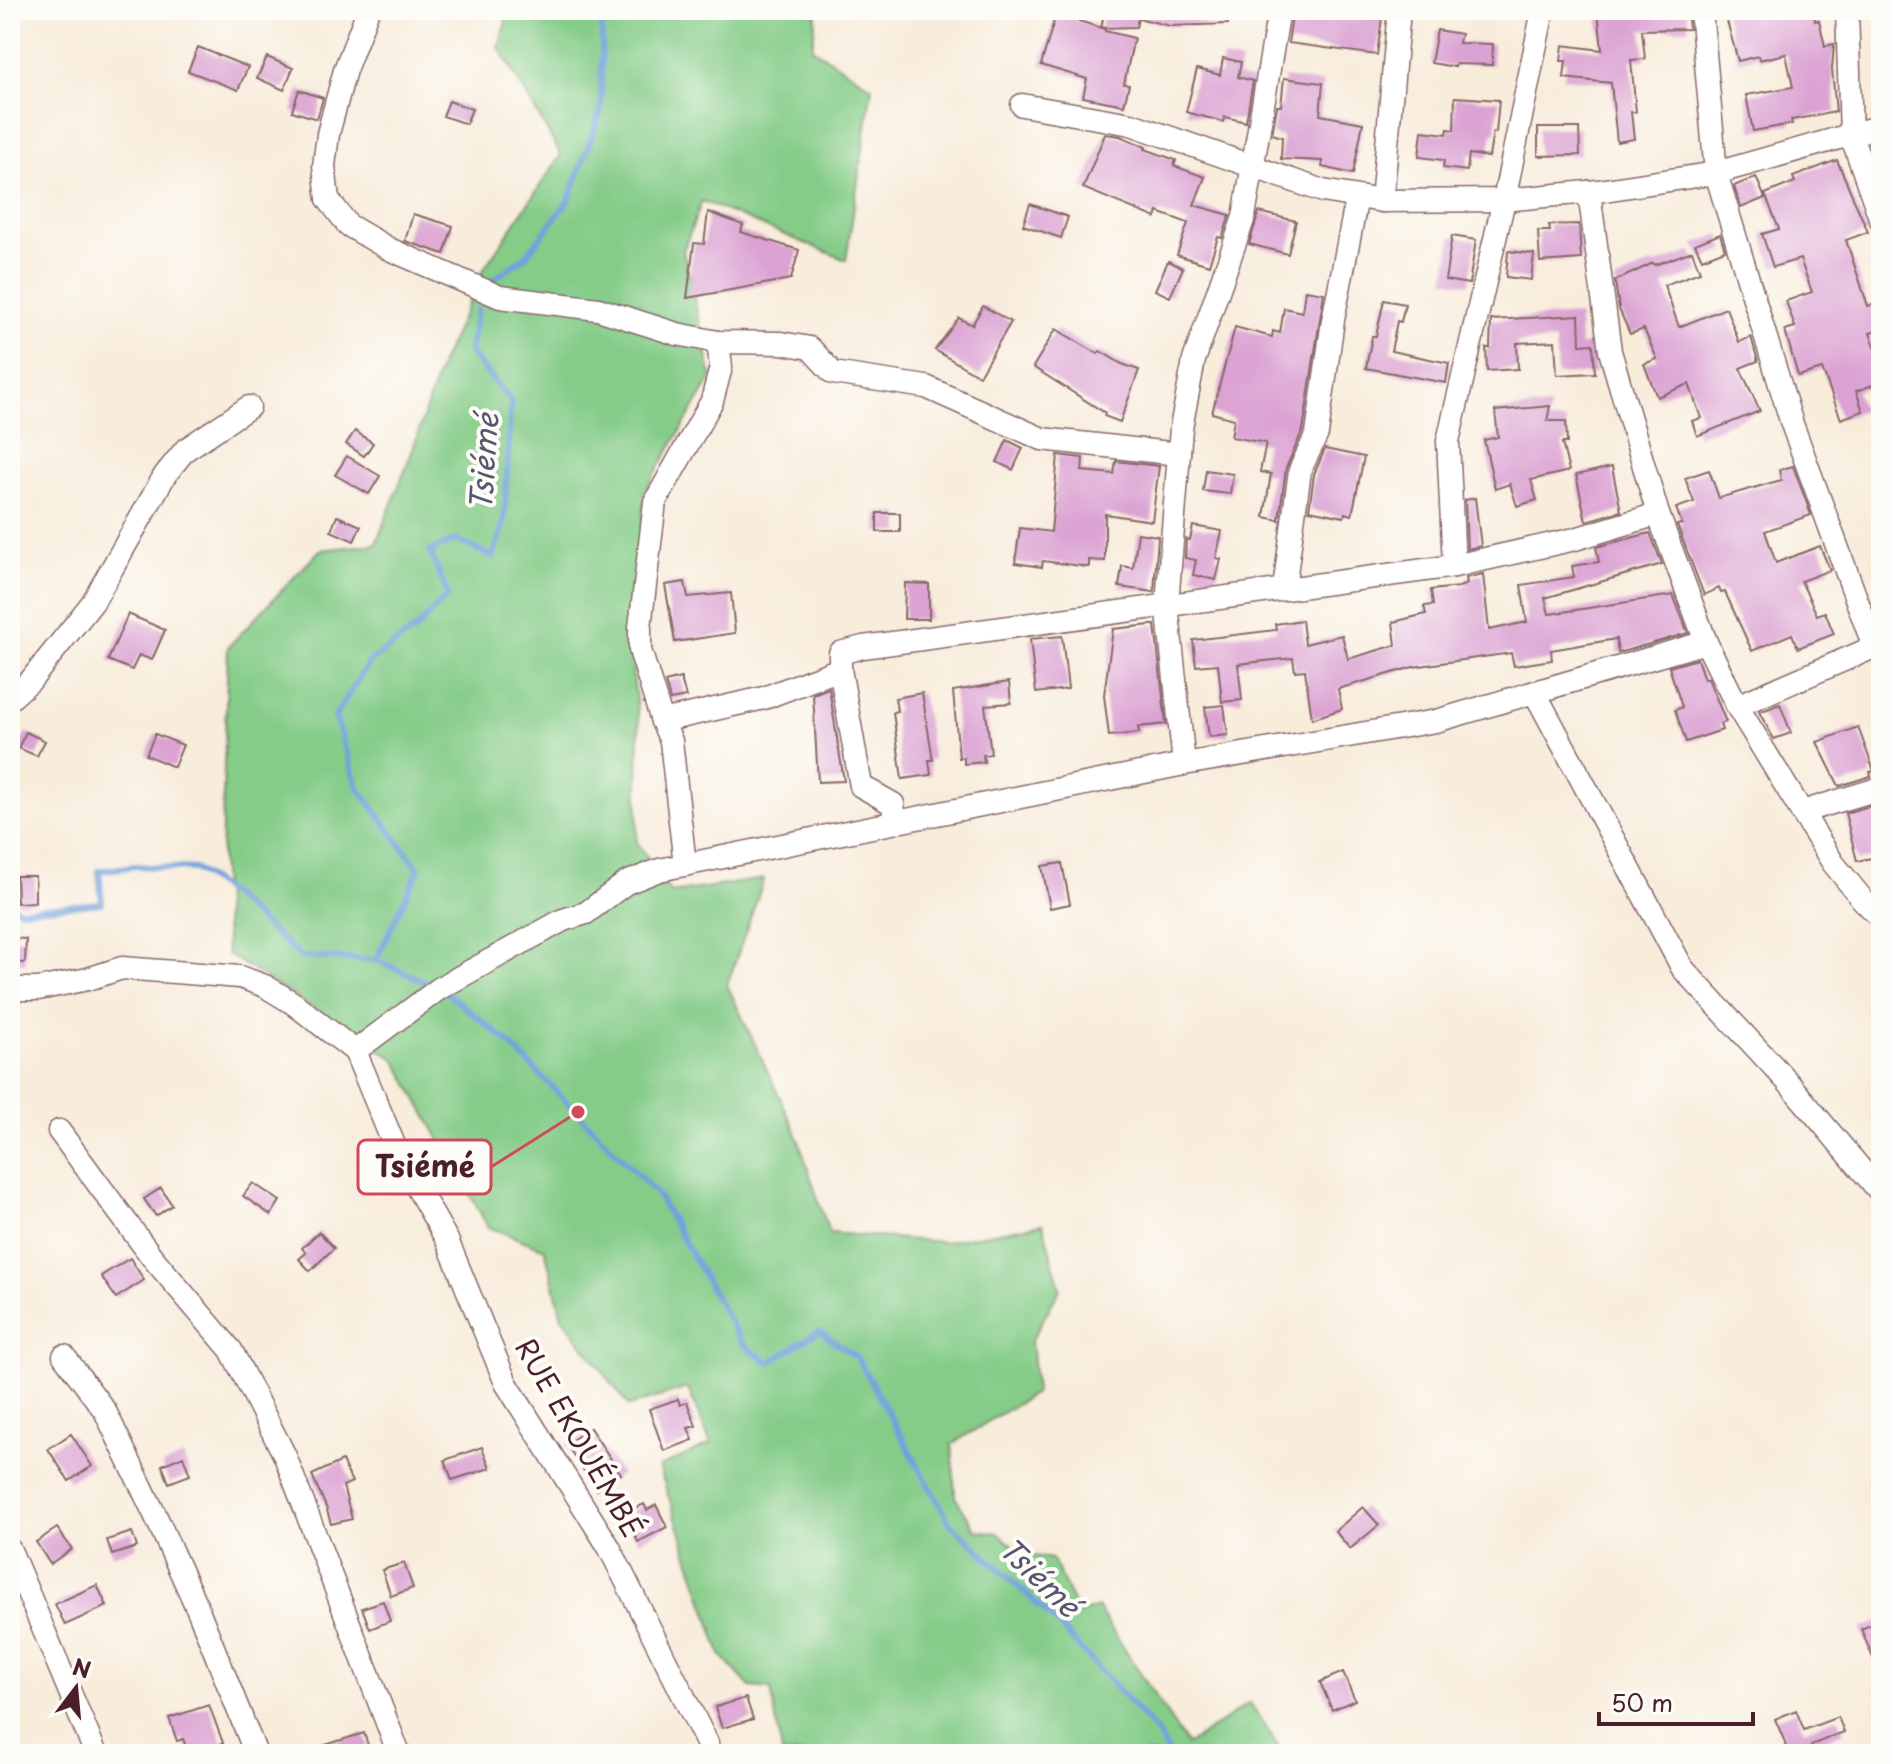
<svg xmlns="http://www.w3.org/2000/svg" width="1891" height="1764" font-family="'Playpen Sans',sans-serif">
<rect width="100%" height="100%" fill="#fdfcf7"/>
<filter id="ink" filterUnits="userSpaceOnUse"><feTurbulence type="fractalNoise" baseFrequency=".0125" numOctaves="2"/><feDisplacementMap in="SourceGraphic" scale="16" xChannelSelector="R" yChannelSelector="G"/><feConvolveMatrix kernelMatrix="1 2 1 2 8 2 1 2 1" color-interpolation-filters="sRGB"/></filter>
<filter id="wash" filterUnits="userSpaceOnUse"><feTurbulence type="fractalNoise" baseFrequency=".006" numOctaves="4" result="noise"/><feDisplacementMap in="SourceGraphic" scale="32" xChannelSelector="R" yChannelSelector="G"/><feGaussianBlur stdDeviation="1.8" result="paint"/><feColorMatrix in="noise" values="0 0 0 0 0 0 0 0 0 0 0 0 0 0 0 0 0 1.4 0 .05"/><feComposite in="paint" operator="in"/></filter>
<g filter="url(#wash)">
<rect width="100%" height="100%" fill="#f8ecdb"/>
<polygon fill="#84cc88" stroke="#67765a" stroke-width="2" points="509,10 817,10 812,48 872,87 846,260 702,201 683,251 712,377 645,491 630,650 639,724 637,842 671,893 764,879 727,985 796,1132 829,1233 944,1242 1043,1224 1060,1289 1031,1341 1036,1392 952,1444 955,1497 976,1530 998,1533 1023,1554 1052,1559 1079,1614 1097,1607 1187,1745 1250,1703 1283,1754 782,1754 771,1689 750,1687 721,1655 659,1467 711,1444 688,1388 629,1406 562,1317 545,1249 488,1227 395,1059 227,954 221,856 228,647 320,550 376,544 412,452 441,363 485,267 561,155 499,47"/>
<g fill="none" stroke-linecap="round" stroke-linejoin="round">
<g stroke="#72a0db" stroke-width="6">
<polyline points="494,279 526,256 569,200 601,110 602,10"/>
<polyline points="10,906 21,910 102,903 99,871 135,866 195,869 228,892 301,957 376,960"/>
<polyline points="435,986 376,960 419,869 357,786 335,716 369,662 416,629 448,595 430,551 456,540 493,557 504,522 511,401 470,353 477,310"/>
<polyline points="445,991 508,1042 657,1194 742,1343 769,1363 819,1331 857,1357 950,1523 1050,1616 1156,1731 1169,1754"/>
</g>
</g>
<g id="blocks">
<g fill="#dba3d3">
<polygon points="1105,10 1228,10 1228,24 1170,26 1138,18 1136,27 1101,28"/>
<polygon points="1293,10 1383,10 1377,55 1288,43"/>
<polygon points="1598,10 1687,10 1689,29 1642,30 1645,59 1631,60 1636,112 1631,112 1634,139 1617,142 1611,83 1564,78 1566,61 1561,61 1563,45 1602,50"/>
<polygon points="1724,10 1813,10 1815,21 1819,20 1825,46 1834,44 1832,69 1836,112 1791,120 1792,124 1753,131 1746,95 1793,87 1786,54 1759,60 1758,56 1738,61"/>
<polygon points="1056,14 1105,29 1105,31 1134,38 1124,84 1129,85 1124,105 1083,97 1087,79 1041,65"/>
<polygon points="1437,30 1461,34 1459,43 1493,44 1492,65 1456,64 1455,67 1431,63"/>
<polygon points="198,47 248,67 238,90 188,71"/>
<polygon points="267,57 293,68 284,90 257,78"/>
<polygon points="1223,58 1241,62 1238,77 1253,81 1246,122 1225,117 1224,122 1186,112 1197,69 1220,75"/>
<polygon points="1284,78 1323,83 1320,115 1363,123 1353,174 1322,167 1323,161 1281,159 1282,137 1272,134 1277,106 1281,106"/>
<polygon points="299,90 323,98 317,119 292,111"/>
<polygon points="1455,97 1499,100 1496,133 1493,132 1489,157 1469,154 1467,171 1443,168 1444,160 1419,157 1422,131 1447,134 1448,129 1454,130"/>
<polygon points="449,101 472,109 466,124 443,116"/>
<polygon points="1538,128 1579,128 1580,155 1538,156"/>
<polygon points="1105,134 1120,136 1146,147 1145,149 1176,160 1174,166 1205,177 1194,205 1230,215 1222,238 1218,237 1209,265 1177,255 1188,223 1158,212 1156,218 1083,188"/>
<polygon points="1837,160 1868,232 1846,240 1868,306 1881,302 1881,329 1870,333 1881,363 1881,382 1856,391 1863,411 1841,419 1822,369 1798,376 1785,330 1795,327 1786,301 1812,292 1800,259 1773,267 1762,234 1779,229 1765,194 1795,182 1793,177"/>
<polygon points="1756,177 1765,198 1741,208 1734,186"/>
<polygon points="1030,204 1068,217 1061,238 1023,225"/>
<polygon points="708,212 743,225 741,232 799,250 791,279 687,298 694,243 704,244"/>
<polygon points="1259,212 1296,221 1288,254 1249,244"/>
<polygon points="413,214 453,226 444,254 405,241"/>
<polygon points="1579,224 1581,259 1540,262 1538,231 1550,231 1549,225"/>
<polygon points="1720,234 1725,250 1702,259 1695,244"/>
<polygon points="1452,236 1476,240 1469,284 1445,280"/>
<polygon points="1508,251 1534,254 1531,280 1506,277"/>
<polygon points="1692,251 1700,272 1664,285 1679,327 1726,308 1739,342 1751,337 1758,361 1740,368 1760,411 1697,436 1692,421 1701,418 1689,384 1657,397 1644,364 1657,359 1644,329 1630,334 1619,309 1615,281 1653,263 1655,265"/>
<polygon points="1168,261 1183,268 1170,297 1155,290"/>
<polygon points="1305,290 1324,293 1303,430 1286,468 1279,520 1264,517 1271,474 1260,472 1266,443 1231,437 1234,419 1212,413 1235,327 1272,337 1273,331 1280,333 1284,308 1302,312"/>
<polygon points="1384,300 1405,304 1401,322 1397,321 1391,351 1449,363 1446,383 1366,368 1372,336 1376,336"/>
<polygon points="983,306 1011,322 979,376 935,350 959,318 972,325"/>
<polygon points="1579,315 1580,345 1593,344 1595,373 1557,375 1555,341 1517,343 1518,369 1487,371 1486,348 1490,348 1491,320"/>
<polygon points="1056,329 1098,354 1100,351 1122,364 1139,370 1120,422 1104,416 1105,413 1033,367"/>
<polygon points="1550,406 1547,421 1566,421 1567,443 1562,443 1569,471 1531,480 1537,500 1517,506 1510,484 1495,489 1484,440 1498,437 1495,411"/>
<polygon points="355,431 373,443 364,456 346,444"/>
<polygon points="1007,440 1023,448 1013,470 997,462"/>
<polygon points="1325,449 1364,457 1352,515 1345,513 1344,517 1309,510 1314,474"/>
<polygon points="1058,455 1083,458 1082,471 1114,474 1116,461 1159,466 1152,521 1105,514 1105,561 1089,560 1089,567 1043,561 1042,567 1015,563 1020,528 1051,532"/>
<polygon points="347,456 380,476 369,494 335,475"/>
<polygon points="1793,466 1811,515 1765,531 1776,563 1820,546 1830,570 1801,581 1817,615 1825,612 1834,634 1798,648 1792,634 1752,651 1725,592 1721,593 1719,588 1704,595 1677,525 1682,524 1676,508 1694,502 1685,478 1709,470 1719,498 1781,480 1779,470"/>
<polygon points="1612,467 1621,511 1586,521 1576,475"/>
<polygon points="1206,470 1233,474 1230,494 1203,491"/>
<polygon points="1475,498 1481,546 1467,549 1465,500"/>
<rect x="877" y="513" width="23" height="19"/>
<polygon points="337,516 361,526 354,541 331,531"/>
<polygon points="1193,526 1222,531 1216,558 1221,559 1216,580 1193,575 1196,560 1185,558 1186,539 1190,540"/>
<polygon points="1138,533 1158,536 1154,592 1119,587 1122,566 1133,568"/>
<polygon points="1650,533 1662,564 1545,598 1549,614 1673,595 1688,633 1618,653 1616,639 1551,650 1552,660 1514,666 1511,653 1413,667 1338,689 1342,709 1312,719 1305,670 1295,671 1293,658 1238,664 1242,700 1222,702 1218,664 1196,666 1193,640 1276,630 1275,624 1302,620 1305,644 1342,635 1348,659 1396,645 1393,622 1426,614 1424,606 1433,605 1431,590 1459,587 1467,584 1466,578 1483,574 1489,630 1527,622 1521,585 1574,577 1572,566 1599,562 1596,547"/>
<polygon points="685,582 688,597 731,593 735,633 675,642 665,585"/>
<polygon points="905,583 929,584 929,619 904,619"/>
<polygon points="128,614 165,630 152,660 139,655 132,670 108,660"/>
<polygon points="1151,625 1155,625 1166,724 1138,727 1139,733 1109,736 1104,695 1113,629"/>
<polygon points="1062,636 1068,689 1036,693 1030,639"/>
<polygon points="1697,659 1704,679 1708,678 1726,722 1720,724 1722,730 1686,742 1675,710 1682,707 1669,667"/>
<polygon points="681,678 686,697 670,700 665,682"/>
<polygon points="1009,682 1011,703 985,705 991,754 983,755 984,762 964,764 964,757 959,758 953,691"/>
<polygon points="829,688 844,781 818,782 813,694"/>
<polygon points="922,693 933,760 929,760 931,775 902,779 893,712 897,711 895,698"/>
<polygon points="1780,704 1791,733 1774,739 1759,712"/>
<polygon points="1224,705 1228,735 1209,737 1205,707"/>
<polygon points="1858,727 1874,771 1870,772 1871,776 1839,786 1817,742"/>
<polygon points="26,732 45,741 37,756 18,748"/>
<polygon points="155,734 183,745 174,767 146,755"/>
<polygon points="1880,803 1881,856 1857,861 1845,813"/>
<polygon points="1062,863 1070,904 1050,908 1042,866"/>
<polygon points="16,876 35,876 35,902 17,903"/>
<polygon points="10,938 26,939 25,963 10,962"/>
<polygon points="253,1183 280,1201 271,1215 243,1196"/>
<polygon points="161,1188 172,1205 156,1216 144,1199"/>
<polygon points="319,1232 334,1248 310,1271 299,1259 306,1253 302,1248"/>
<polygon points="130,1258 144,1280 116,1298 101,1276"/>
<polygon points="678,1399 680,1405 687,1402 696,1426 688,1428 693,1440 664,1451 649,1409"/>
<polygon points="590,1428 621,1474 597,1490 566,1444"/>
<polygon points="71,1434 92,1466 69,1481 48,1449"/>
<polygon points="482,1447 490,1468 452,1480 445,1460"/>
<polygon points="183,1456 190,1475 169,1483 162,1465"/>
<polygon points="342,1461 352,1482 343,1486 352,1519 331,1524 326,1507 312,1475"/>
<polygon points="644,1504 647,1510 656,1505 667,1527 638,1542 624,1514"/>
<polygon points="1363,1507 1379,1525 1350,1549 1335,1531"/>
<polygon points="57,1528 72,1549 50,1564 36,1542"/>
<polygon points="132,1532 137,1547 112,1555 107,1540"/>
<polygon points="404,1563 413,1588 391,1596 382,1570"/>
<polygon points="97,1585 107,1606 65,1625 55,1604"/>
<polygon points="383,1601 390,1621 370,1629 362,1608"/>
<polygon points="1881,1620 1881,1677 1861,1629"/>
<polygon points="1343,1672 1355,1700 1332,1710 1320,1682"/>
<polygon points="746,1698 753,1719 722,1728 715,1707"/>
<polygon points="209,1705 223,1743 213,1747 215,1754 189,1754 183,1739 177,1741 169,1718"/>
<polygon points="1796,1710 1804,1730 1838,1717 1844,1732 1811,1745 1814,1754 1790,1754 1775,1719"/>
<polygon points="364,1733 371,1754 309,1754 309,1750"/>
</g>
</g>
</g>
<g filter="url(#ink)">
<use href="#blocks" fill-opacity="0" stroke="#876769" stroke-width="2"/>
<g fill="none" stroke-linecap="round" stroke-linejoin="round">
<defs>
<g id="minor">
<polyline points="368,10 345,70 328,134 324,166 328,199 348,225 389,249 500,297 598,309 677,334 718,342 781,343 810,348 833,373 926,387 1042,439 1179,454"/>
<polyline points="1701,10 1716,173 1792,424 1874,647"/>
<polyline points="1847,10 1851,135 1881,220"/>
<polyline points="1022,105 1131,124 1323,191 1382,201 1504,200 1598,191 1716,173 1881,126"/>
<polyline points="1589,192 1610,351 1658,514 1706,642 1737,706 1833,863 1863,900 1881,918"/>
<polyline points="1382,201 1399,10"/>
<polyline points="1454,566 1448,441 1504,200 1543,10"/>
<polyline points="1284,589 1300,470 1317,434 1333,320 1357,198"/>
<polyline points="840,669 861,786 893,804 895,822"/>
<polyline points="1535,693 1683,969 1786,1080 1881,1193"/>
<polyline points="10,699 31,680 93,602 165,475 185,450 249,407"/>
<polyline points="1737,706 1881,644"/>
<polyline points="662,721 764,698 840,669 840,653 863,647 1454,566 1575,539 1658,514"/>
<polyline points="1184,764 1167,604 1181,428 1194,360 1244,217 1279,10"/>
<polyline points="1802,812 1881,788"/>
<polyline points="685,865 671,741 662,721 640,650 640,627 655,502 712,401 721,367 718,342"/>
<polyline points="10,989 38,989 88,979 122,968 240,977 265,986 293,1003 355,1051 397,1152 447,1240 506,1383 609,1547 707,1743 709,1754"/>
<polyline points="355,1051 440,988 563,920 586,913 626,883 659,870 1184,764 1436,721 1706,642"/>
<polyline points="59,1131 152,1257 231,1350 285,1456 399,1754"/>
<polyline points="64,1356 105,1411 157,1519 199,1612 256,1754"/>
<polyline points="10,1550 96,1754"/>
</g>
</defs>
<use href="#minor" stroke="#876769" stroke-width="25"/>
<use href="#minor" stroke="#fff" stroke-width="22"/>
</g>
</g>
<g text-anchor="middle" stroke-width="8" stroke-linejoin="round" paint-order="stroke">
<g font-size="28" fill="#4a1f2b" stroke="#fdfcf7">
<text transform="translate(579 1438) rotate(60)" y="10">RUE EKOUÉMBÉ</text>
</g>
<g font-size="30" font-style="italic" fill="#5a5371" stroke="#fdfcf7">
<text transform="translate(485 462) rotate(-86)" y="10">Tsiémé</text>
<text transform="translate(1039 1578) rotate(44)" y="10">Tsiémé</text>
</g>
</g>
<path fill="none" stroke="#d1495b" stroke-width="3" d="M578 1112L491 1167"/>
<circle fill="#d1495b" stroke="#fdfcf7" stroke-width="3" cx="578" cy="1112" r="8"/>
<rect fill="#fdfcf7" stroke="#d1495b" stroke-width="3" x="358" y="1140" width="133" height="54" rx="8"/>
<g font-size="30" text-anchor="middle" font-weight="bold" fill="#4a1f2b">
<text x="425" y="1177">Tsiémé</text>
</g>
<rect width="1891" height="1764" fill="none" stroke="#fdfcf7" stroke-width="40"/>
<g transform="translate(76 1688) rotate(16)" stroke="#fdfcf7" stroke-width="6" paint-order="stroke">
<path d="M0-6L14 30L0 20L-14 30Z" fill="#4a1f2b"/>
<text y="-12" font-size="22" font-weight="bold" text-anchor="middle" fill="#4a1f2b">N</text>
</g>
<path d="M1599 1712v12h154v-12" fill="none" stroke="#4a1f2b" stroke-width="4"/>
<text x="1611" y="1712" font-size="24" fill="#4a1f2b" stroke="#fdfcf7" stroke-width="6" paint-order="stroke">50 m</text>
</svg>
